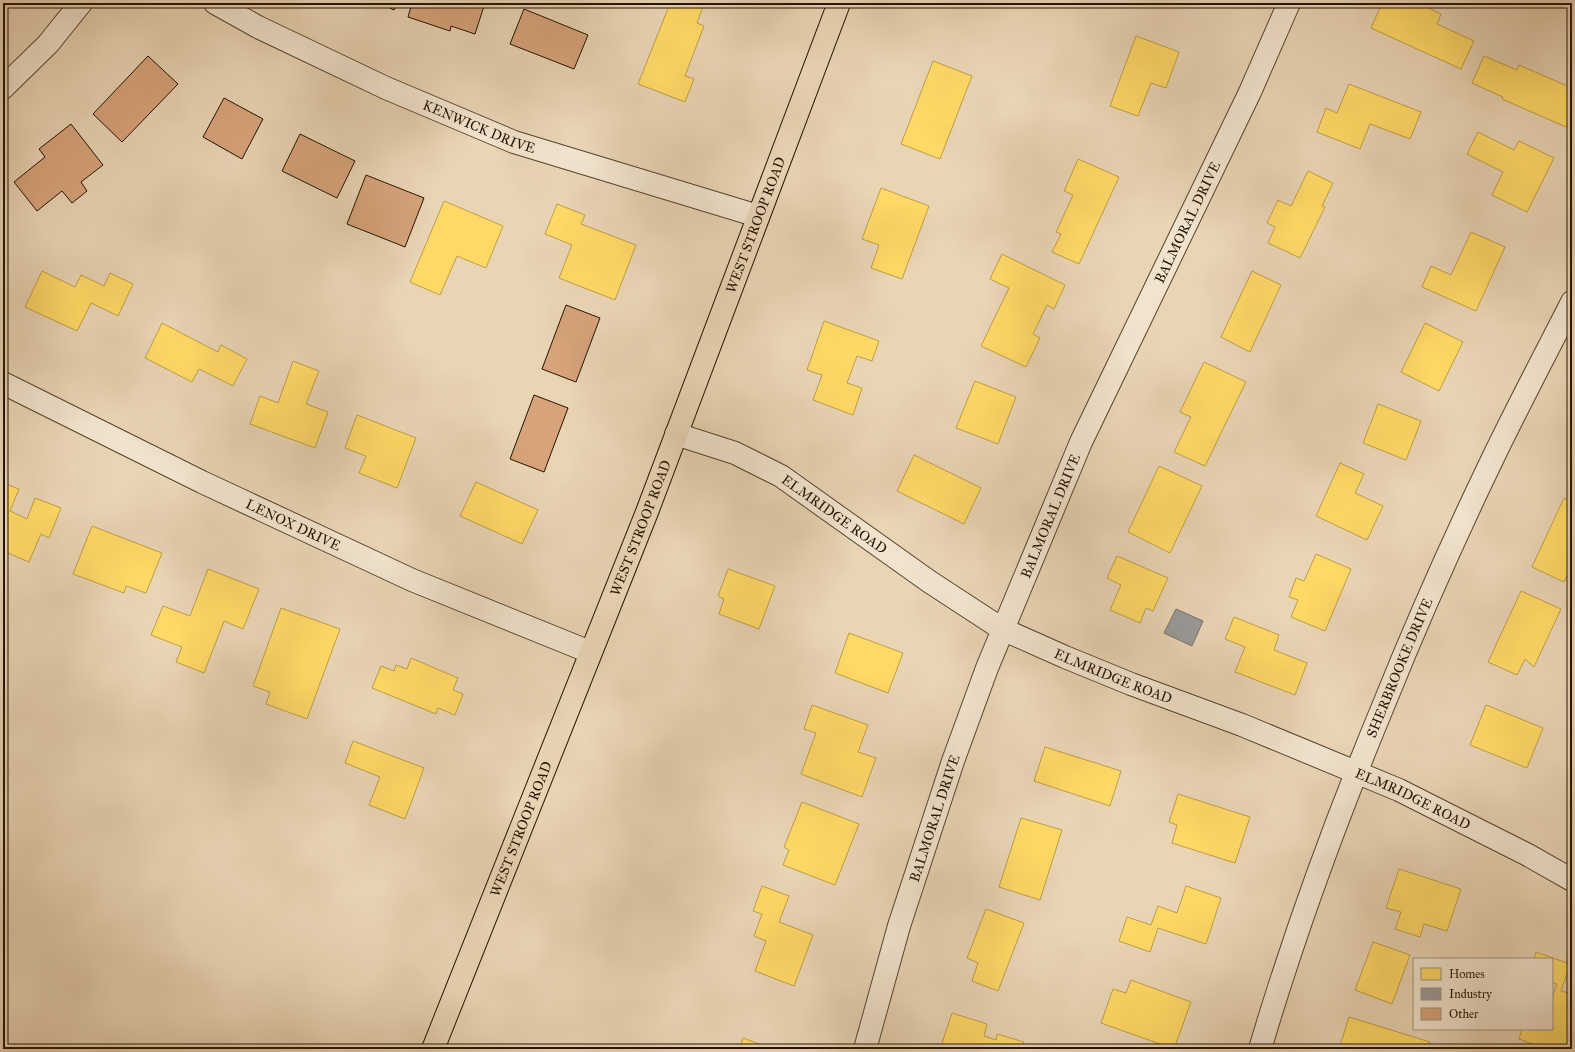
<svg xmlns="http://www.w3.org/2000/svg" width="1575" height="1052" font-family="'IM FELL Great Primer',serif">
<rect width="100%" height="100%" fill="#e9d4b4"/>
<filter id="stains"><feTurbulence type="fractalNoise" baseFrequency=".005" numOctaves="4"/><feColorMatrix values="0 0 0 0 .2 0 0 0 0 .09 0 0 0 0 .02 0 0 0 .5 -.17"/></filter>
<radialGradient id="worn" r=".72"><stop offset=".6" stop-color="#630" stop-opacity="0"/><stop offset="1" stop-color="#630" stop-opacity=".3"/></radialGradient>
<g fill="#ffd966" stroke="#be9e47">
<polygon points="677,3 704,3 697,23 704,26 685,76 694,79 685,102 638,84 669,6 675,8"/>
<polygon points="990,3 1002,3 1000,7"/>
<polygon points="1382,3 1418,3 1441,14 1437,24 1474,41 1461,69 1371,28"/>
<polygon points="1136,36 1179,52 1166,88 1151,83 1138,116 1110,106"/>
<polygon points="1484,56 1517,70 1519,65 1572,88 1572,114 1566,127 1502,99 1503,97 1472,83"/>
<polygon points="933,61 972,76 940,159 901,144"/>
<polygon points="1349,84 1421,112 1410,139 1370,124 1360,149 1317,132 1326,108 1337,113"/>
<polygon points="1478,132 1514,150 1519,141 1554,158 1527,212 1492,195 1503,172 1467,154"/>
<polygon points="1078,159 1119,177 1079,264 1052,252 1061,234 1056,232 1073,195 1064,191"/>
<polygon points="1308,171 1333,183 1322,206 1325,207 1300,258 1268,243 1275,227 1267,223 1278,200 1291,206"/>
<polygon points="881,188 929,206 902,279 871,268 879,245 862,239"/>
<polygon points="444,201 503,226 486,268 457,256 440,295 410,282"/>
<polygon points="557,204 585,215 581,224 636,245 615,300 559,278 572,245 545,234"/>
<polygon points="1471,232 1505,247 1476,311 1422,287 1431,266 1451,275"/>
<polygon points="1002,254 1065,285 1054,309 1047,305 1033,334 1040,338 1026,367 981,346 1009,288 990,279"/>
<polygon points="42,271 75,287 81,275 104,286 110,273 133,284 118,316 91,303 77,331 25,307"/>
<polygon points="1252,271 1281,285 1250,352 1221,337"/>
<polygon points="824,321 879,341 872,361 857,356 847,383 862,388 853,415 813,400 822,375 807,370"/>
<polygon points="162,323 218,352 221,345 247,359 233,386 199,369 192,382 145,358"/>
<polygon points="1425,323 1463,342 1439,391 1401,372"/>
<polygon points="293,361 319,371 306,404 328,412 315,448 250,424 260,396 278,403"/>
<polygon points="1204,362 1246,382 1205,466 1174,452 1191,417 1180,412"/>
<polygon points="975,381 1016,397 998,444 956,428"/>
<polygon points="1378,404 1421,421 1406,460 1363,443"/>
<polygon points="357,415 416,438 397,488 359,473 366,456 345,448"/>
<polygon points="914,455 981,488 964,524 897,491"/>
<polygon points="1340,463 1364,474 1355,493 1383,506 1367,540 1316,516"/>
<polygon points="1159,466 1202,486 1170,553 1128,532"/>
<polygon points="476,482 538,510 522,544 460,516"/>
<polygon points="3,483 19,489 10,511 27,519 35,498 61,508 49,538 41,534 29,562 3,551"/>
<polygon points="1564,498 1572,502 1572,564 1564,582 1532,567"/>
<polygon points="92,526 162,553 146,593 126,586 124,593 73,574"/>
<polygon points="1316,554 1351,569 1325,631 1291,617 1298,600 1289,597 1296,578 1304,581"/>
<polygon points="1117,556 1168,578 1153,611 1146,608 1140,623 1110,610 1121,585 1107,578"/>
<polygon points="208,569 259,589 243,629 224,621 204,673 176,662 182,647 151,635 163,606 190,616"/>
<polygon points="728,569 775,586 759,629 719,614 724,599 718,596"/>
<polygon points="1521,591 1561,609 1534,667 1525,659 1517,675 1488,662"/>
<polygon points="281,608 340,629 307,719 266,704 270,692 253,686"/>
<polygon points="1234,617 1279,635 1274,650 1307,663 1295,695 1235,672 1245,647 1225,639"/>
<polygon points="849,633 903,653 888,693 835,673"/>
<polygon points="411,658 458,678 453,690 463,694 455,715 438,708 436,714 372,688 381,666 394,671 396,665 407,669"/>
<polygon points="812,705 868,725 858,752 876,758 862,797 801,774 816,733 804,729"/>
<polygon points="1486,705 1543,728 1527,768 1470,745"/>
<polygon points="353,741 424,768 405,819 369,805 380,777 345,763"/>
<polygon points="1045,747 1121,771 1110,806 1034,781"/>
<polygon points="1178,794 1250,817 1235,863 1172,843 1177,825 1169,822"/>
<polygon points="802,802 859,824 835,885 783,865 789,850 784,847"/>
<polygon points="1021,818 1062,830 1040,900 999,887"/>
<polygon points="1399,869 1461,889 1447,931 1424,924 1420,937 1395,929 1401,912 1386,908"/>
<polygon points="762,886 789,896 779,922 813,935 794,986 755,971 766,941 754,936 762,914 753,911"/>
<polygon points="1186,886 1221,898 1206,944 1158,928 1150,952 1119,941 1127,917 1151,925 1158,906 1177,913"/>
<polygon points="986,909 1024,923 998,991 972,981 978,963 967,958"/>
<polygon points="1373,942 1410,955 1392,1004 1355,990"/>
<polygon points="1536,952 1570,964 1561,991 1572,994 1572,1049 1547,1049 1519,1039 1522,1029 1552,1029 1552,998 1557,984 1552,983 1552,959 1534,959"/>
<polygon points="1131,980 1191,1002 1174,1049 1101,1023 1113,989 1126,993"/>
<polygon points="952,1013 987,1024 984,1036 996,1040 997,1034 1024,1042 1021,1049 940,1049"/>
<polygon points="1349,1017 1430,1042 1428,1049 1339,1049"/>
<polygon points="743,1038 772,1049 739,1049"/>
</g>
<polygon fill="#999" stroke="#76716b" points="1176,609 1203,621 1192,646 1164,633"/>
<g fill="#d6a37b" stroke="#251300">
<polygon points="379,3 398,3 394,10"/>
<polygon points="412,3 485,3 475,34 451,26 450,31 408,17"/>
<polygon points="524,9 588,35 574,69 510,44"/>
<polygon points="148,56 178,84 122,142 93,114"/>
<polygon points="224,98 263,119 242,159 203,137"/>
<polygon points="71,124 103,165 81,182 87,191 72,203 62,191 37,211 14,182 45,157 39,149"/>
<polygon points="300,134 355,161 337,198 282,171"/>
<polygon points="366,175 424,198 405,247 347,224"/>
<polygon points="566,305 600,318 576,382 542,369"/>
<polygon points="534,395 568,408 544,472 510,459"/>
</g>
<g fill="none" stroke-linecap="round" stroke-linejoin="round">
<defs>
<g id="minor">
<path id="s1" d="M 215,3 L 258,27 L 386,88 L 514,142 L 758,216"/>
<polyline points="3,88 48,44 81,3"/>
<path id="s2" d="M 3,383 L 202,482 L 412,580 L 590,652"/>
<path id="s3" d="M 676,434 L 735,453 L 781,476 L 930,582 L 1002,629 L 1065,657 L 1131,684 L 1242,725 L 1399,790 L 1528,855 L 1572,880"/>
<path id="s4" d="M 865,1049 L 899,926 L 953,761 L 987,668 L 1081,442 L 1250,92 L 1289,3"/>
<path id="s5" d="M 1260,1049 C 1295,931 1337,817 1384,704 C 1417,622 1453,541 1491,462 C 1517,408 1545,355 1572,302"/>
</g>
<g id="major">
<path id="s6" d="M 433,1049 L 647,512 L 839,3"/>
</g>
</defs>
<use href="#minor" stroke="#56432d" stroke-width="24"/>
<use href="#major" stroke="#251300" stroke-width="24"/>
<use href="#minor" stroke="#f1e3ce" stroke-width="22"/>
<use href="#major" stroke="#e9d4b4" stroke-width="22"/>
</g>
<g text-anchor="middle" stroke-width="4" stroke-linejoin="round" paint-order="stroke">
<g font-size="14" fill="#251300" stroke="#f1e3ce">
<text dy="5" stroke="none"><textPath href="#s1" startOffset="292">KENWICK DRIVE</textPath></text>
<text dy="5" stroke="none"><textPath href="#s4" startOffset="889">BALMORAL DRIVE</textPath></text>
<text dy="5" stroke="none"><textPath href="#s6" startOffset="885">WEST STROOP ROAD</textPath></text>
<text dy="5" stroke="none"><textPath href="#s3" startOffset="179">ELMRIDGE ROAD</textPath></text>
<text dy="5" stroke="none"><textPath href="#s4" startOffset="565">BALMORAL DRIVE</textPath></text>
<text dy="5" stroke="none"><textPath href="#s2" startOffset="323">LENOX DRIVE</textPath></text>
<text dy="5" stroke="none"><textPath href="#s6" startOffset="561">WEST STROOP ROAD</textPath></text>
<text dy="5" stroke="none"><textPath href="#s5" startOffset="406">SHERBROOKE DRIVE</textPath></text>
<text dy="5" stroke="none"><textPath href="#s3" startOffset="503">ELMRIDGE ROAD</textPath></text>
<text dy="5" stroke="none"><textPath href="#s3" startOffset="827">ELMRIDGE ROAD</textPath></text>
<text dy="5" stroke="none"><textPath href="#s4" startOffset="241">BALMORAL DRIVE</textPath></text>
<text dy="5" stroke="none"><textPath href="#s6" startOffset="237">WEST STROOP ROAD</textPath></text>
</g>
</g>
<rect width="1575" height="1052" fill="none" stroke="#e9d4b4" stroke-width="16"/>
<rect x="4" y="4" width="1567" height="1044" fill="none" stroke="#251300" stroke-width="2"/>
<rect x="8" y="8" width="1559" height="1036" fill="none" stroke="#251300"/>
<rect x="1413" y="958" width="140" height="72" fill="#f1e3ce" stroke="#9f907c"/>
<rect x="1421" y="968" width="20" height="12" fill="#ffd966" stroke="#9f907c"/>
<text x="1449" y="978" font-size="12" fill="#251300">Homes</text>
<rect x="1421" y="988" width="20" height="12" fill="#999999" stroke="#9f907c"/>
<text x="1449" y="998" font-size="12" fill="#251300">Industry</text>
<rect x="1421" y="1008" width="20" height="12" fill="#d6a37b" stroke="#9f907c"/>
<text x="1449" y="1018" font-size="12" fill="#251300">Other</text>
<rect width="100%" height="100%" filter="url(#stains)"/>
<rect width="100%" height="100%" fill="url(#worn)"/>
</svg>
